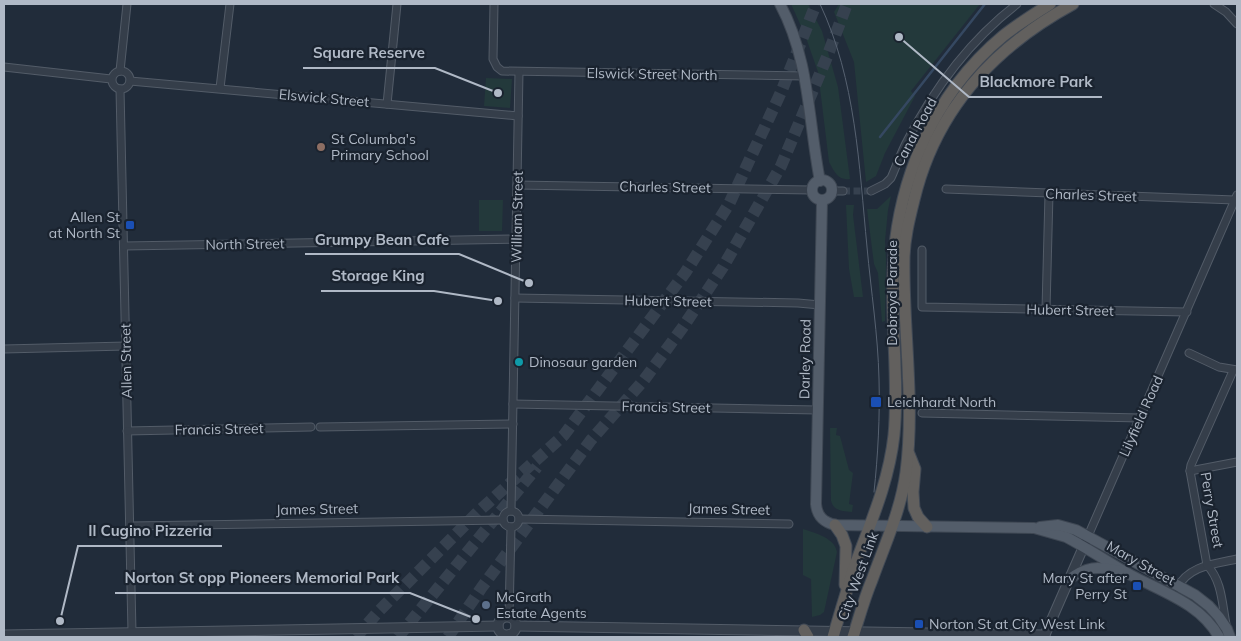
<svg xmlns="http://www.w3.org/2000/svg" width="1241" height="641" font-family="Mulish,sans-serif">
<rect width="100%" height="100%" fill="#212c3a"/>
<g fill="#23393b">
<path d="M 791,4 L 808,4 L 822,31 L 838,87 L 850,179 C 838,181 834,171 829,162 L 818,72 L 805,35 Z"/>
<polygon points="839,4 980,4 911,91 915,96 885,153 876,176 866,182 854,62 834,12"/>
<polygon points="486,78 512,79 510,108 484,106"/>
<polygon points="891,196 888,210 885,241 886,260 885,321 882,322 878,273 874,264 867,209 877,209"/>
<polygon points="479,200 503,200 502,231 479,231"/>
<polygon points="846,205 854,205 853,215 863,297 854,297 849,269"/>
<path d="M 830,428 L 837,428 L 836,435 L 840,436 L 849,470 L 853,473 L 849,504 L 853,505 L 852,512 C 842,511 834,511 831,501 Z"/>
<path d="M 803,529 C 815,533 835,538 837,552 L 824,612 L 820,615 L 812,617 L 811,579 L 803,575 Z"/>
</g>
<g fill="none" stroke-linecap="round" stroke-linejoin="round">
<polyline stroke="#354861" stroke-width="2.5" points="880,137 985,4"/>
<polyline stroke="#36414f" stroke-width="7" stroke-dasharray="7 3.5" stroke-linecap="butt" points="843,191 871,191"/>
<g stroke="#36414f" stroke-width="12" stroke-dasharray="12 6" stroke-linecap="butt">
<polyline points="356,637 378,612 480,510 564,435 685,273 729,204 782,90 816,4"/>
<polyline points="398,637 537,467"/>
<polyline points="448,637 482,587 591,440 644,380 683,327 723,267 781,166 827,57 847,4"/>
</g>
<defs>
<g id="minor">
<polyline points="494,4 493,59 497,67 502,71 805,76"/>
<polyline points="1214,4 1226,12 1237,24"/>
<polyline points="4,67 111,79"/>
<circle cx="121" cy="80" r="9"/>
<polyline points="120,71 127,4"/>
<polyline points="130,81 518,116"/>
<polyline points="220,88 230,4"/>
<polyline points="120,89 132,632"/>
<polyline points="387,104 397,4"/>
<polyline points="517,185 812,190"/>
<polyline points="946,189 1235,200"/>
<polyline points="832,191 843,191"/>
<path d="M 871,191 L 885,184 L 891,178 C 896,167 900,155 906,143 C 933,90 969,41 1017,4"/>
<polyline points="124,246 517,239"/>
<polyline points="922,250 922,307 1187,312"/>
<polyline points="515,298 798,303 820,305"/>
<polyline points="1046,309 1049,194"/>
<polyline points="4,349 126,346"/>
<polyline points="1189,353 1219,367 1237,370"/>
<polyline points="513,404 818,410"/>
<polyline points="922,413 1141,418"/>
<polyline points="320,427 513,424"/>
<polyline points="127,431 311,427"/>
<polyline points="1190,471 1237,462"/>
<polyline points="511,511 519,72"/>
<circle cx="511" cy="519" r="8"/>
<polyline points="519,519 789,524"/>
<polyline points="131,526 503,520"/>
<polyline points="1088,536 1237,195"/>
<path d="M 1177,588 C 1189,565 1215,564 1237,559"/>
<polyline points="509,617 511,527"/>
<path d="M 1226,624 C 1222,603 1222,581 1207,565 L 1190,471 L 1191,465 L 1233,371"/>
<polyline points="509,637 509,634"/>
</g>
<g id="tertiary">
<circle cx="507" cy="626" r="9"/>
<polyline points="516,626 1045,635"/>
<polyline points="4,635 498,626"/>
<polyline points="1044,637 1086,541"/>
</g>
<g id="primary">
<path d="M 780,4 C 810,60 808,120 820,181"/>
<circle cx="822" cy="190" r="10"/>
<path d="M 822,201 L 816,504 C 817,516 823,522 835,525 L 1034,528 L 1066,537 C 1087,548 1108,562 1129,574 C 1162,592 1200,603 1219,637"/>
<polyline points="1040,527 1058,525 1076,530 1195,595 1209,606 1219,617 1227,629 1230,637"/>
<path d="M 1068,580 C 1087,566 1097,566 1119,571"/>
</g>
<g id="trunk">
<polyline points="909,454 915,469 913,492 914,508 918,517 927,527"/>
<polyline points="835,525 842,535 846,546 845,585"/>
<polyline points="804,630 808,637"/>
<path d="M 833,637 C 840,613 847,589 855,565 C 871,522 889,481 894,435 C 899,382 891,329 893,276 C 895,185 932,95 1003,36 C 1018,24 1034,14 1050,4"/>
<path d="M 853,637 C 859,618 864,599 872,580 C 885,544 901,510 906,472 C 915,402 903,330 904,260 C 904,240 909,220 914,200 C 935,111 994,47 1073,4"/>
</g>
</defs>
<use href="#minor" stroke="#535c68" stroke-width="9"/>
<use href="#tertiary" stroke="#535c68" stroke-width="11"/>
<use href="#primary" stroke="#3e4753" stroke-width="12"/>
<use href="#trunk" stroke="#404955" stroke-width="13"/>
<use href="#minor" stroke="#353e4a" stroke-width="7"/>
<use href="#tertiary" stroke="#353e4a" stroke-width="9"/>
<use href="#primary" stroke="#535d6a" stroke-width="10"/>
<use href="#trunk" stroke="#62605e" stroke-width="11"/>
<path stroke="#576271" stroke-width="1" d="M 820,4 C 856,80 859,165 867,247 C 871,291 878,335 879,379 C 880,417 878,455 874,492"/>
</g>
<circle fill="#8d6e63" stroke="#1a232f" stroke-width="2" cx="321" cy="147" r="5"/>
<g fill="#1a4fb4" stroke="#1a232f" stroke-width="2">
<rect x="125" y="220" width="10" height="10" rx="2.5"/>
<rect x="870" y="396" width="12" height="12" rx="2.5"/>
<rect x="1132" y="581" width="10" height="10" rx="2.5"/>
<rect x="914" y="619" width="10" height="10" rx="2.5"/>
</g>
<circle fill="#0f9aa8" stroke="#1a232f" stroke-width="2" cx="519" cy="362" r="5"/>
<circle fill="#5c6f8a" stroke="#1a232f" stroke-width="2" cx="486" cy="605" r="5"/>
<g text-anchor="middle" stroke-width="4.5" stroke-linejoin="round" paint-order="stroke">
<g font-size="14" fill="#b0b9c6" stroke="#1a232f">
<text transform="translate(652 74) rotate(1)" y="5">Elswick Street North</text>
<text transform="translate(324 98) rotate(5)" y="5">Elswick Street</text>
<text transform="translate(915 132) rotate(-62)" y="5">Canal Road</text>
<text transform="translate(665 187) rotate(1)" y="5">Charles Street</text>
<text transform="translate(1091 195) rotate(2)" y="5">Charles Street</text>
<text transform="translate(517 217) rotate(-89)" y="5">William Street</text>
<text transform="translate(245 244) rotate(-1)" y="5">North Street</text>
<text transform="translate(892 293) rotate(-90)" y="5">Dobroyd Parade</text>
<text transform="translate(668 301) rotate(1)" y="5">Hubert Street</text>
<text transform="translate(1070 310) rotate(1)" y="5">Hubert Street</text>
<text transform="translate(805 359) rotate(-89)" y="5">Darley Road</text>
<text transform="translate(126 361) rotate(-91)" y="5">Allen Street</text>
<text transform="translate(666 407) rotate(1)" y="5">Francis Street</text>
<text transform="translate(1141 416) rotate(-66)" y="5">Lilyfield Road</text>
<text transform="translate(219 429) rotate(-1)" y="5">Francis Street</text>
<text transform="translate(317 509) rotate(-1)" y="5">James Street</text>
<text transform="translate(729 509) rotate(1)" y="5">James Street</text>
<text transform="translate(1212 510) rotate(80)" y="5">Perry Street</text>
<text transform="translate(1141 563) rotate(29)" y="5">Mary Street</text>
<text transform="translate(858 576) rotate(-70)" y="5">City West Link</text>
</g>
<g font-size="14" fill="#b0b9c6" stroke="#1a232f" text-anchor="start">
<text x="331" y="144">St Columba's<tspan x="331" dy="16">Primary School</tspan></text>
<text x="120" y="222" text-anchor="end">Allen St<tspan x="120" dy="16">at North St</tspan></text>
<text x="529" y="367">Dinosaur garden</text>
<text x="887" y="407">Leichhardt North</text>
<text x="1127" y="583" text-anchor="end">Mary St after<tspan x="1127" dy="16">Perry St</tspan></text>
<text x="496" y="602">McGrath<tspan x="496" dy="16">Estate Agents</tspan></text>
<text x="929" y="629">Norton St at City West Link</text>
</g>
</g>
<path fill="none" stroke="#b0b9c6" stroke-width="2" d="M498 93L435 68H303M899 37L969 97H1102M529 283L459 254H305M498 301L434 291H321M60 621L78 546H222M476 619L410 593H115"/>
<g fill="#b0b9c6" stroke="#1a232f" stroke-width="2">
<circle cx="498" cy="93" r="5"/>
<circle cx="899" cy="37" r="5"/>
<circle cx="529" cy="283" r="5"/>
<circle cx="498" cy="301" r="5"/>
<circle cx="60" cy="621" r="5"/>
<circle cx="476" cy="619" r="5"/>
</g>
<g font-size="15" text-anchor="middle" font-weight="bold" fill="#b0b9c6" stroke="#1a232f" stroke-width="4.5" stroke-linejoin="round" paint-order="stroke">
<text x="369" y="58">Square Reserve</text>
<text x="1036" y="87">Blackmore Park</text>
<text x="382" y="245">Grumpy Bean Cafe</text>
<text x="378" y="281">Storage King</text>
<text x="150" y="536">Il Cugino Pizzeria</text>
<text x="262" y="583">Norton St opp Pioneers Memorial Park</text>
</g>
<rect width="1241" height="641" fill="none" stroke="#b0b9c6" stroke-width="10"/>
</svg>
